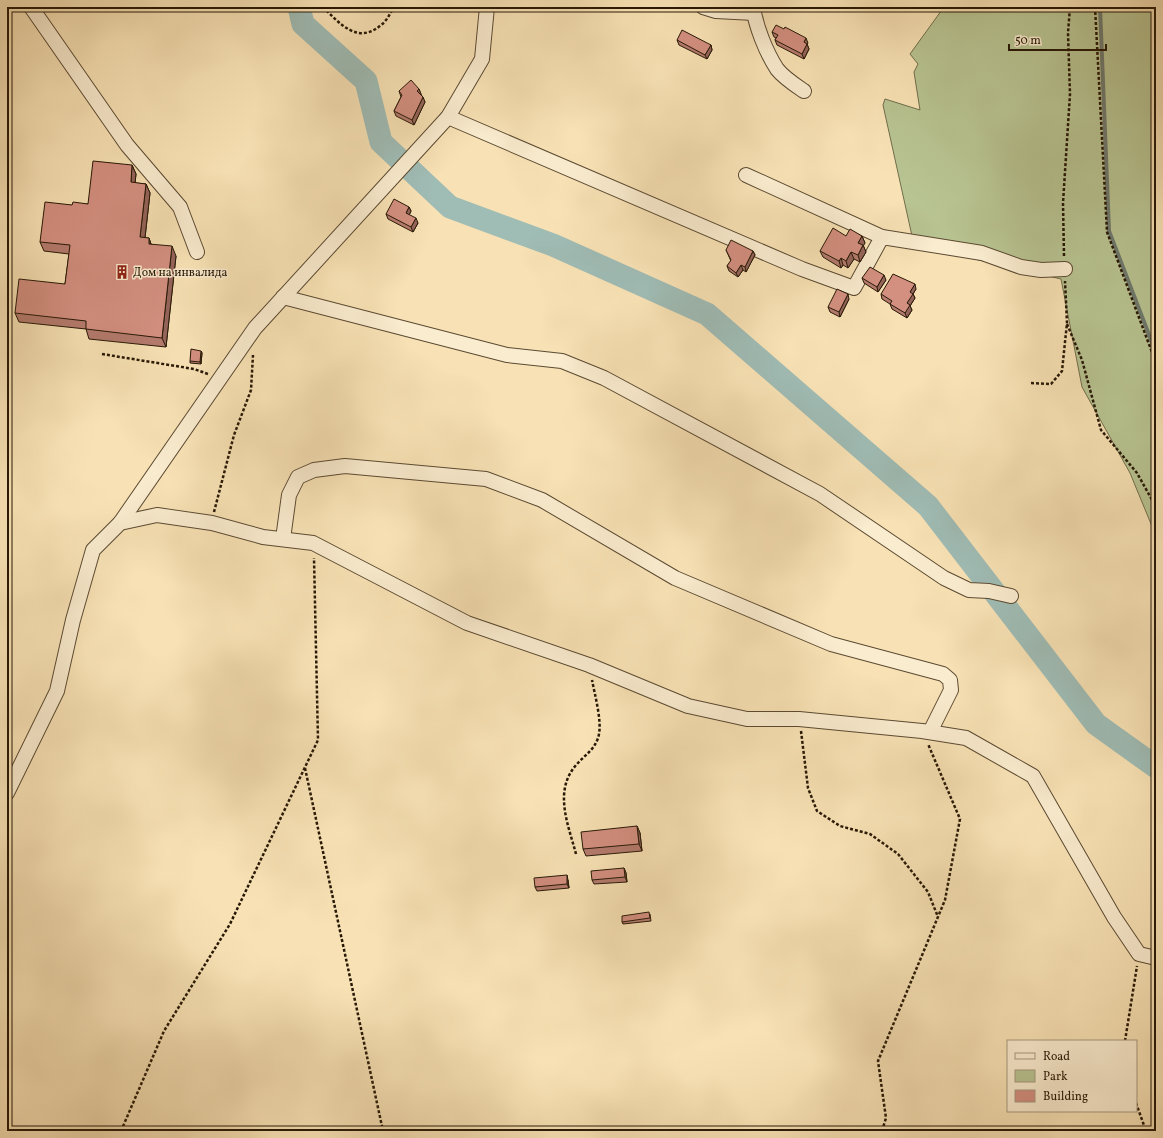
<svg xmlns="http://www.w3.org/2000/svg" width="1163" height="1138" font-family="Vollkorn,serif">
<rect width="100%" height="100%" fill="#f8e2b5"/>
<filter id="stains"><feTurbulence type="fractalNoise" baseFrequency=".005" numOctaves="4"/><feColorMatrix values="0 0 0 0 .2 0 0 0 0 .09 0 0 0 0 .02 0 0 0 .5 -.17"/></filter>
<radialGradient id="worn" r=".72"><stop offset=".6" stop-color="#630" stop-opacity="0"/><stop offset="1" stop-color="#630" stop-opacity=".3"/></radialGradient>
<polygon fill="#b8c492" stroke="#706e4c" points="944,7 1156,7 1156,536 1130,473 1082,387 1061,279 914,245 883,105 885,99 920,110 914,72 918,64 910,54"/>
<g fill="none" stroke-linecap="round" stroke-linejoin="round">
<polyline stroke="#6f7a6f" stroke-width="4" points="1100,7 1109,231 1156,353"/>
<polyline stroke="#9fbcb5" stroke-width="23" points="299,7 303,24 366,81 381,142 450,207 553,245 707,314 928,506 1096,724 1156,767"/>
<defs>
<g id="minor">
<polyline points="31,7 127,145 180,207 197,252"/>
<polyline points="703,7 716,11 754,13"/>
<path d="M 753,7 C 756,27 766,52 777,69 C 784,78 795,85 804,91"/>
<polyline points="448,117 802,269 854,288 882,237 982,253 1021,267 1041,270 1065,269"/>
<polyline points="746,175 882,237"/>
<polyline points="283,297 507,355 562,361 604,378 820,494 944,578 969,590 989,591 1011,596"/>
<polyline points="120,523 255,328 448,117 482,59 487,7"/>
<polyline points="283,539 289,495 298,477 314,470 345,466 486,479 542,500 675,578 831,644 943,674 950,680 951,690 930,732"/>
<polyline points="7,793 57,691 73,620 93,550 120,523 157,515 212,523 263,537 313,543 467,623 589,665 688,706 747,719 799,719 922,731 966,738 1033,776 1114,917 1139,954 1156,958"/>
</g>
</defs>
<use href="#minor" stroke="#5b4a32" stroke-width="16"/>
<g stroke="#271806" stroke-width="2.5" stroke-dasharray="3 2" stroke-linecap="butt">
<path d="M 323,7 C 340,24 358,45 381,25 C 387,21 390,13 394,7"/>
<polyline points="1095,7 1107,232 1156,363"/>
<polyline points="1064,256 1063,203 1070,94 1068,33 1070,7"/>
<polyline points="1067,324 1082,360 1101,430 1137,473 1156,507"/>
<polyline points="102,354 194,369 208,374"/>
<polyline points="1031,383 1051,384 1062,371 1067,323 1065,281"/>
<polyline points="214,512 234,435 251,390 253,355"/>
<polyline points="801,731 808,788 817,811 840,826 870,834 898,854 928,892 938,917"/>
<polyline points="305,768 383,1131"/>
<path d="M 576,854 C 568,824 553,790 577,764 C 585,755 594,750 598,738 C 603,724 595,696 592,680"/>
<polyline points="1125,1041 1137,966"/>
<polyline points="1136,1103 1146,1131"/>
<polyline points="121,1131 164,1031 230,924 318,740 314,558"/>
<polyline points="882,1131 886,1118 878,1061 945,900 960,819 928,744"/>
</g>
<use href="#minor" stroke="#faeccf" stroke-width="14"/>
</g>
<g fill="#b57b6e" stroke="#271806">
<polygon points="772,32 808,43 807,44 809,49 804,59 777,45 775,40 776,38 774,37"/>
<polygon points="677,40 711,45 712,50 707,59 679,45"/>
<polygon points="419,89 421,94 425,102 414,125 396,116 394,111 401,97 399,91"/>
<polygon points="132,165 136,174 135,183 146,184 150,193 145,238 149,238 151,244 176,256 166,347 89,339 86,329 19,322 15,313 65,284 69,254 44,251 40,242 72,205 88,204"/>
<polygon points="409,207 411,211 409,215 418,223 413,232 388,219 386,214"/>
<polygon points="846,236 862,236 865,243 863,245 866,252 860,262 854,259 848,268 843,265 841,268 823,257 820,251"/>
<polygon points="726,250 753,251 755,255 746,272 743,270 738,277 729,271 727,266 731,261"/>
<polygon points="862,278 886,280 878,292 864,283"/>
<polygon points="916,289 913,294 915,298 910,306 912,310 907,318 892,309 890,304 882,299 881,294"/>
<polygon points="849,299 840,317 830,312 828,307"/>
<polygon points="201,351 202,353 201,364 190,363 190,361"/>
<polygon points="637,826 640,833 642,851 586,856 583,849"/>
<polygon points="624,868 626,873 627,882 594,884 592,880"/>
<polygon points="568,880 569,888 537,891 535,887"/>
<polygon points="650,914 651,921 623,924 622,922"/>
</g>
<g fill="#94645a" stroke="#271806">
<polygon points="806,38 808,43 805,47 804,42"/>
<polygon points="807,44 809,49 804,59 802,54"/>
<polygon points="711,45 712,50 707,59 705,55"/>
<polygon points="419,89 421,94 419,96 417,91"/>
<polygon points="423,97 425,102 414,125 412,120"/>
<polygon points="132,165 136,174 134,192 131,182"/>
<polygon points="146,184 150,193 144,246 140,237"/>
<polygon points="409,207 411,211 408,218 406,213"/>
<polygon points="416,218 418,223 413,232 411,227"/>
<polygon points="862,236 865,243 861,250 858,243"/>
<polygon points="149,238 152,247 149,244"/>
<polygon points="863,245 866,252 860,262 858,255"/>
<polygon points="172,246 176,256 166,347 162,338"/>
<polygon points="753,251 755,255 746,272 745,267"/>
<polygon points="851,252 854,259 848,268 846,261"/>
<polygon points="841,258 843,265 841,268 839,261"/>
<polygon points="741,265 743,270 738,277 736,273"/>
<polygon points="884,275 886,280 878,292 877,287"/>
<polygon points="915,284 916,289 913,294 915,298 910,306 912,310 907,318 905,313 907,303 910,292"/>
<polygon points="848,294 849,299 840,317 839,312"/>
<polygon points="201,351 202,353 201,364 200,362"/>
<polygon points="637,826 640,833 642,851 639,844"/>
<polygon points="624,868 626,873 627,882 625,877"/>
<polygon points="567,875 568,880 569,888 567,884"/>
</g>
<g fill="#d38f80" stroke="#271806">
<polygon points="776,25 784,29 785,27 806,38 804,42 807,44 802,54 775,40 778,35 772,32"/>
<polygon points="682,30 711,45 705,55 677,40"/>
<polygon points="411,80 419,89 417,91 423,97 412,120 394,111 402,95 399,91"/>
<polygon points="93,161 132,165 131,182 146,184 140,237 149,238 149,244 172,246 162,338 86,329 86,321 15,313 19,279 65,284 70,245 40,242 45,202 72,205 73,202 88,204"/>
<polygon points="394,199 409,207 406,213 416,218 411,227 386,214"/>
<polygon points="833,228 846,236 850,229 862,236 858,243 863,245 858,255 851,252 846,261 841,258 839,261 820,251"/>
<polygon points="731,240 753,251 745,267 741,265 736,273 727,266 731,260 726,250"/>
<polygon points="870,267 884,275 877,287 862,278"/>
<polygon points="893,274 915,284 910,292 913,294 907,303 910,305 905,313 890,304 892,301 881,294"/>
<polygon points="837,289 848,294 839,312 828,307"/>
<polygon points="191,349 201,351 200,362 190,361"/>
<polygon points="637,826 639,844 583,849 581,832"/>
<polygon points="624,868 625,877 592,880 591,871"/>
<polygon points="567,875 567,884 535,887 534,878"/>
<polygon points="649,912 650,918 622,922 622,916"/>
</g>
<defs>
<symbol id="building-bare" viewBox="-9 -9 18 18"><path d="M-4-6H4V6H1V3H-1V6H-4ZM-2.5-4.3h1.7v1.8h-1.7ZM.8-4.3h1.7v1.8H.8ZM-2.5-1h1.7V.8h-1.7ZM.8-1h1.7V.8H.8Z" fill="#8f2418" stroke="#faeccf" stroke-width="2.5" paint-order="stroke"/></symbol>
</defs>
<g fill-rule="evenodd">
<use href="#building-bare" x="112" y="262" width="20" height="20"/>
</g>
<g text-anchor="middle" stroke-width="3" stroke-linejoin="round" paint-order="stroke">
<g font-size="12" fill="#271806" stroke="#faeccf" text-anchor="start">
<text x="133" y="276">Дом на инвалида</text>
</g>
</g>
<rect width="1163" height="1138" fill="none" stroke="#f8e2b5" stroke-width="24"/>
<rect x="8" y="8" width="1147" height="1122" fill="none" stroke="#271806" stroke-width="2"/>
<rect x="12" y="12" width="1139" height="1114" fill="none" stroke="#271806"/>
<rect x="1007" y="1040" width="130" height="72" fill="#faeccf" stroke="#a6977f"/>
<rect x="1015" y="1053" width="20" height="6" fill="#faeccf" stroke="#a6977f"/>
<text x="1043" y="1060" font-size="12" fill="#271806">Road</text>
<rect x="1015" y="1070" width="20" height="12" fill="#b8c492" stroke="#a6977f"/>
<text x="1043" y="1080" font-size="12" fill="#271806">Park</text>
<rect x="1015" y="1090" width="20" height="12" fill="#d38f80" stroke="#a6977f"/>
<text x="1043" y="1100" font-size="12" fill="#271806">Building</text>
<path d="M1009 44v6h97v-6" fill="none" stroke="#271806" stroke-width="2"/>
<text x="1015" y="44" font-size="12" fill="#271806" stroke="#faeccf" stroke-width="3" paint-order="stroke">50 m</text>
<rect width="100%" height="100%" filter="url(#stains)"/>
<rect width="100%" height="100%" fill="url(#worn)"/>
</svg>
